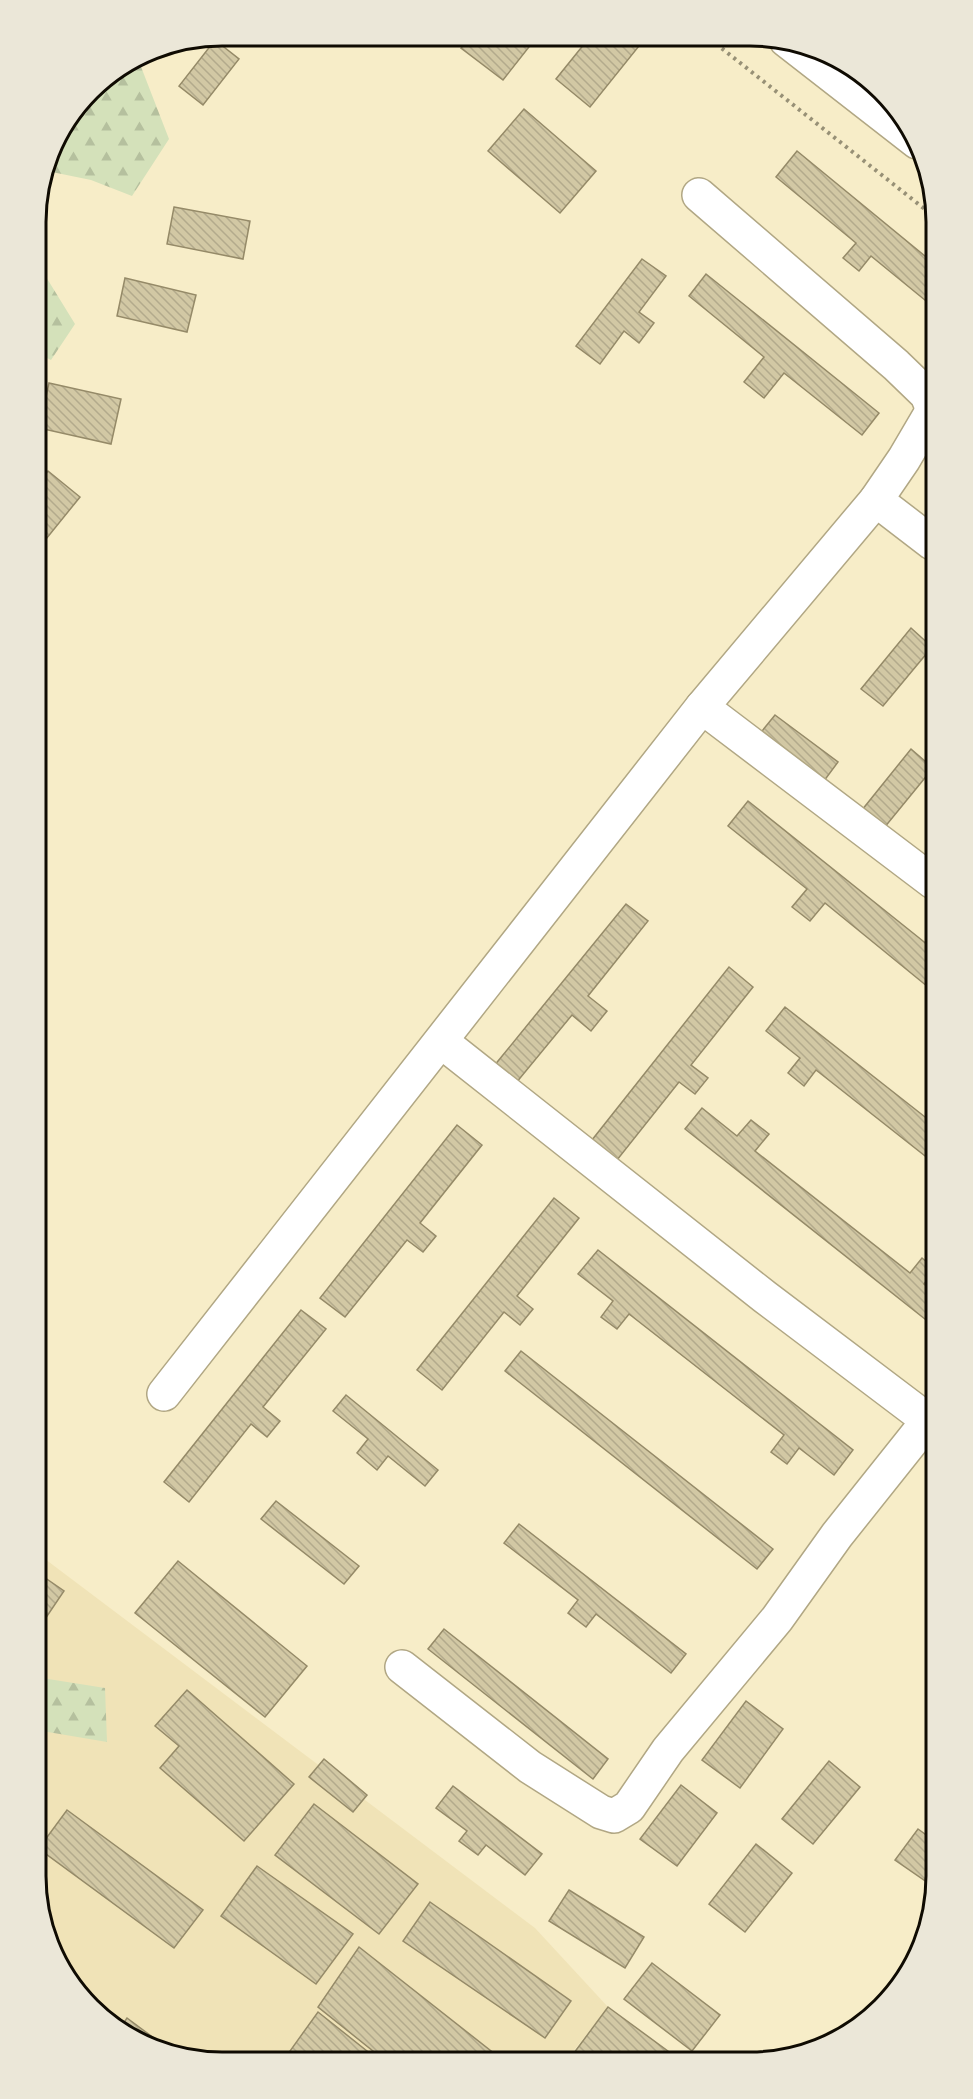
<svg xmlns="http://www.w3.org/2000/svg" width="973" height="2099" font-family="Ubuntu,sans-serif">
<defs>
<pattern id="forest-firs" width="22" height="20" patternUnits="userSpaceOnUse" patternTransform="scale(1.5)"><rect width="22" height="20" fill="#d4e1ba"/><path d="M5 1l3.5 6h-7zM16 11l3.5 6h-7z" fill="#b5c09e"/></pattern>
<pattern id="building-back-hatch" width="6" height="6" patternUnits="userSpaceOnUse" patternTransform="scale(1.5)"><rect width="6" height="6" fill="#d2c8a4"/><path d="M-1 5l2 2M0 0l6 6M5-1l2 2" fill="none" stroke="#b3aa8c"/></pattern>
</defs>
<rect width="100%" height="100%" fill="#f7edc8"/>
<polygon fill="#f0e3b7" points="41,1556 535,1928 608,2007 568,2058 186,2059 99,2016 61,1970 42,1925"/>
<g fill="url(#forest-firs)">
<polygon points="138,59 169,139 132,196 91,180 47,171 55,140 99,83"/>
<polygon points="38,203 43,272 75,324 51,360 37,353 36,210"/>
<polygon points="42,1678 105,1688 107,1742 42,1731"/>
</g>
<g fill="url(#building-back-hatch)" stroke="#958a68" stroke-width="1.5">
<polygon points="469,38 536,38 503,80 461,48"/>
<polygon points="589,38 640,39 643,41 590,107 556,79"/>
<polygon points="215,40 239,59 203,105 179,86"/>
<polygon points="524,109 596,171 560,213 488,151"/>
<polygon points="797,151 931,261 931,305 871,256 859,271 843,258 856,243 776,177"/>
<polygon points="174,207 250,221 243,259 167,244"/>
<polygon points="642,259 666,276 639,312 654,323 639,343 624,331 600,364 576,346"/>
<polygon points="706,274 879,413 862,435 784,373 764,398 744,382 764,357 689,296"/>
<polygon points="125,278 196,295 187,332 117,316"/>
<polygon points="49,383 121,399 111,444 39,428"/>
<polygon points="48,471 80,497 38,549 37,484"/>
<polygon points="911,628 932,647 883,706 861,689"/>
<polygon points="775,715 838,762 821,785 758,736"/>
<polygon points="911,749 933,768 884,828 862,810"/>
<polygon points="748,801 933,949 933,991 825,903 810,921 792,907 807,889 728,826"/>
<polygon points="626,904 648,921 588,996 607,1011 591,1031 572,1015 516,1083 494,1066"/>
<polygon points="729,967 753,987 691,1065 708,1078 695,1094 679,1082 617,1160 592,1140"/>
<polygon points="785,1007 934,1124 934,1163 816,1070 804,1086 788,1073 800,1058 766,1031"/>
<polygon points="702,1108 737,1136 751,1120 769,1134 755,1151 910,1273 922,1258 934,1268 934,1272 924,1284 934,1292 935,1327 685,1129"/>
<polygon points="457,1125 482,1145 420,1223 436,1236 423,1252 407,1240 345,1317 320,1298"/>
<polygon points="554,1198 579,1218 517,1296 533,1309 520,1325 504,1312 442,1390 417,1370"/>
<polygon points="598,1250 853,1450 834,1475 799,1448 787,1464 771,1452 784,1435 629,1314 617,1329 601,1317 613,1301 578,1274"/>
<polygon points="301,1310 326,1329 263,1407 280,1421 267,1437 251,1424 189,1502 164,1482"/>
<polygon points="521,1351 773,1549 757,1569 505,1371"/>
<polygon points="346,1395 438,1470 425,1486 388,1456 377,1470 357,1453 368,1439 333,1411"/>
<polygon points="276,1501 359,1566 344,1584 261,1519"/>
<polygon points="519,1524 686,1654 671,1673 596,1614 586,1627 568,1613 578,1600 504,1543"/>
<polygon points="178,1561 307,1666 265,1717 135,1613"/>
<polygon points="41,1575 64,1591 41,1625"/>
<polygon points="444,1629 608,1759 593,1779 428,1649"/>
<polygon points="187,1690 294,1784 244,1841 160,1768 179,1746 155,1726"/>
<polygon points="746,1701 783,1729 740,1788 702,1760"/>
<polygon points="324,1759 367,1795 353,1812 309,1777"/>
<polygon points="829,1761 860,1787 813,1844 782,1819"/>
<polygon points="681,1785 717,1813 677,1866 640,1839"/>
<polygon points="453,1786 542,1854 525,1875 486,1845 478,1855 459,1841 467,1831 436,1808"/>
<polygon points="314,1804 418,1884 379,1934 275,1855"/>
<polygon points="67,1810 203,1910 174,1948 42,1851 42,1844"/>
<polygon points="918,1829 936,1842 937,1889 895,1860"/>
<polygon points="756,1844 792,1873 745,1932 709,1904"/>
<polygon points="257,1866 353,1934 316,1984 221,1916"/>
<polygon points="569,1890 644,1937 625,1968 549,1921"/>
<polygon points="430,1902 571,2001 545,2038 403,1941"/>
<polygon points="359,1947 500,2058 383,2059 318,2007"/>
<polygon points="652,1963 720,2015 692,2051 624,1999"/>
<polygon points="608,2007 676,2057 580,2058 574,2053"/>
<polygon points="318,2012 377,2059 300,2059 290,2051"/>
<polygon points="127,2018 174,2053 121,2027"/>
</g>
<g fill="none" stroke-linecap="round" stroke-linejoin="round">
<defs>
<g id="minor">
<polyline points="699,195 896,365 927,395 931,405"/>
<polyline points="931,413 904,459 876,500 702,707 933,882"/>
<polyline points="876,500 932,543"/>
<polyline points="442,1042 765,1297 929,1421"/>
<polyline points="164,1394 702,707"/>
<polyline points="402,1667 530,1767 601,1812 614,1816 629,1807 668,1750 777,1619 837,1535 935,1412"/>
</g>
<polyline id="trunk" points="786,40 917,142"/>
</defs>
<use href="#minor" stroke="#b1a784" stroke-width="36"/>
<use href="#trunk" stroke="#b1a784" stroke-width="36"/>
<polyline stroke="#979076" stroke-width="4" stroke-dasharray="3 4.5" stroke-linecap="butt" points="710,39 931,214"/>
<use href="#minor" stroke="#fff" stroke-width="33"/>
<use href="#trunk" stroke="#fff" stroke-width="33"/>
</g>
<path d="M0 0H973V2099H0ZM222 46H750A176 176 0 0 1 926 222V1876A176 176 0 0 1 750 2052H222A176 176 0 0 1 46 1876V222A176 176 0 0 1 222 46Z" fill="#ebe7d8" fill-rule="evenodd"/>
<path fill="none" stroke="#0f0b02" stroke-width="3" d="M222 46H750A176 176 0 0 1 926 222V1876A176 176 0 0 1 750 2052H222A176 176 0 0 1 46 1876V222A176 176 0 0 1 222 46Z"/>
</svg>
